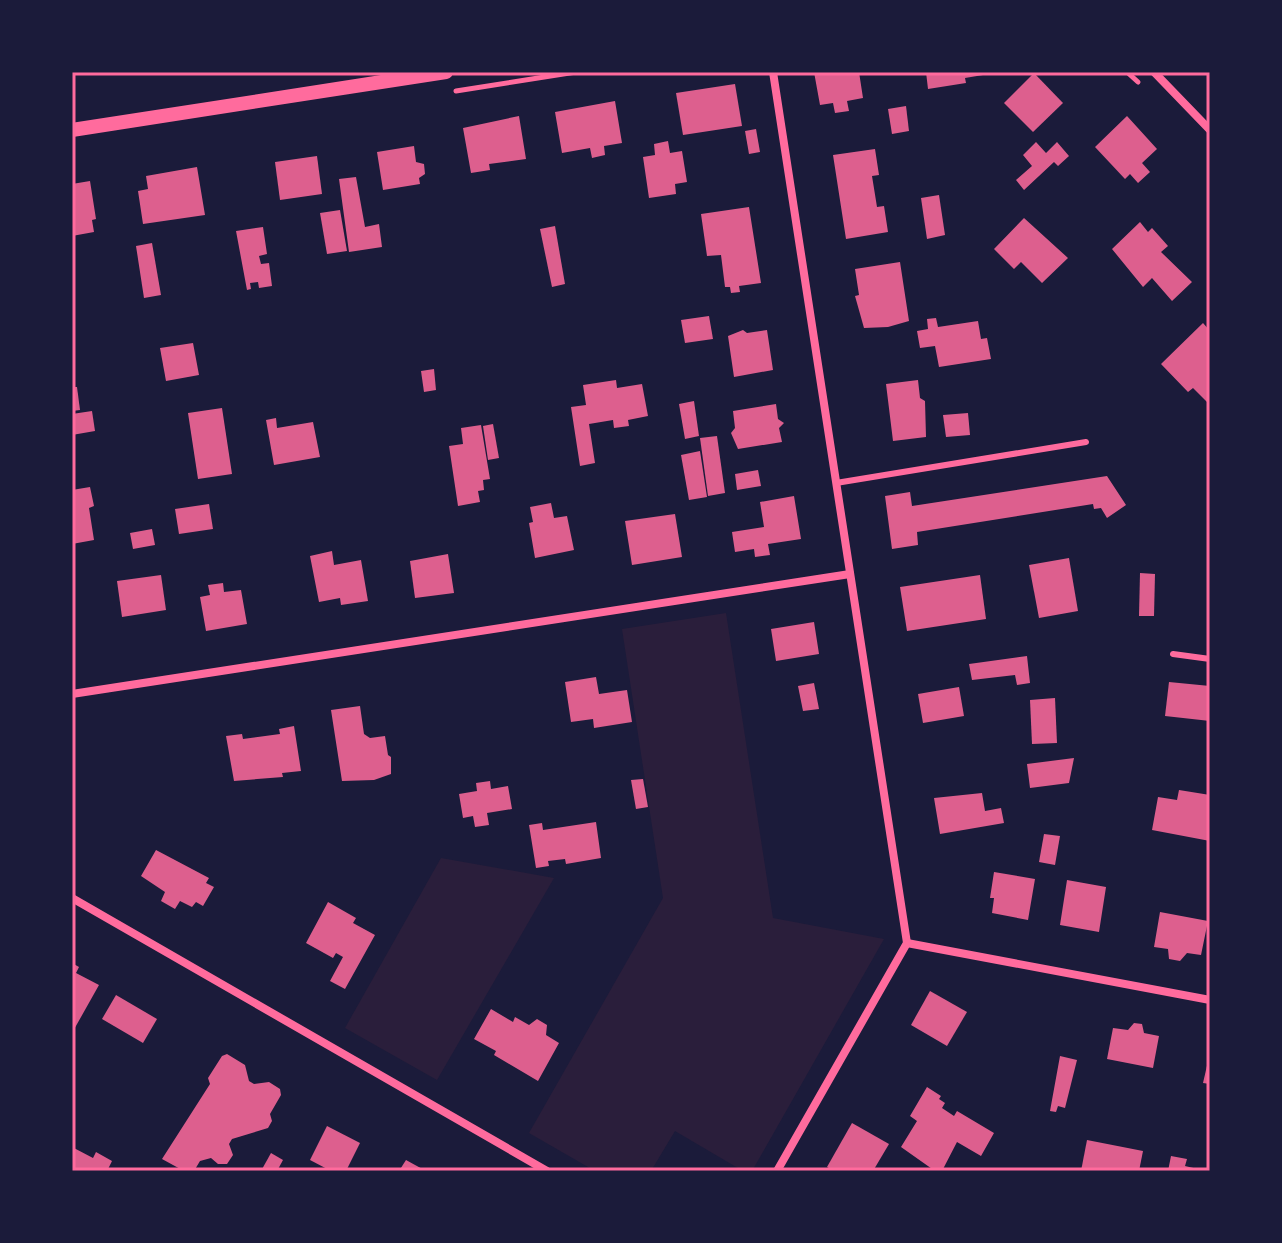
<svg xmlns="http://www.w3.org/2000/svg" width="1282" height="1243" font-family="'Noto Sans',sans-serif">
<rect width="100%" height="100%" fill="#1b1b3a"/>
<g fill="#2a1e3b">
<polygon points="726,613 773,918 884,939 752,1171 743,1171 675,1131 651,1171 595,1171 529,1133 663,898 622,629"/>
<polygon points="441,858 554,878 437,1080 345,1028"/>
</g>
<g fill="#dd5f8e">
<polygon points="814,72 859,72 863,98 847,101 849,111 835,113 833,103 820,105"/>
<polygon points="926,72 982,72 983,75 965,78 966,83 928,89"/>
<polygon points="1034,73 1063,103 1033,132 1004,103"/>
<polygon points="735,84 742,126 683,135 676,93"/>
<polygon points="615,101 622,143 604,146 605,155 592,158 590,148 562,153 555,112"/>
<polygon points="906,106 909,131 892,134 888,109"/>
<polygon points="519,116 526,159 489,164 490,170 471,173 463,128"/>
<polygon points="1127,116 1157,149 1142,163 1150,172 1138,183 1130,174 1125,179 1095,147"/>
<polygon points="756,129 760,152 749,154 745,131"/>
<polygon points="668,141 670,153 682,151 687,182 675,184 676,194 649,198 643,157 655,155 654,144"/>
<polygon points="1036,142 1046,153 1057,142 1069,156 1058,166 1054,162 1024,190 1016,180 1032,166 1023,155"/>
<polygon points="414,146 416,162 424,164 425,174 419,178 420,184 383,190 377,152"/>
<polygon points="875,149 879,175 872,176 877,207 884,206 888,232 846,239 833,155"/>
<polygon points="317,156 322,194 280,200 275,162"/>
<polygon points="197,167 205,215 143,224 138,191 148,189 146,176"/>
<polygon points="356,177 365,227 379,224 382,247 349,252 339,179"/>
<polygon points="90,181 96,219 92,220 94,232 72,236 72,184"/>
<polygon points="939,195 945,235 927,239 921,198"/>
<polygon points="749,207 761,283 739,286 740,292 731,293 730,287 725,287 721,255 707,256 701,214"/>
<polygon points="340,210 347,251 327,254 320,213"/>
<polygon points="1024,218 1068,258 1042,283 1021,262 1014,269 994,249"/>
<polygon points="1140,222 1148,232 1152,228 1168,246 1161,252 1192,282 1172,301 1152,278 1143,287 1112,249"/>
<polygon points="555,226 565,284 552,287 540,229"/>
<polygon points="263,227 267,254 259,256 261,264 269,263 272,286 259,288 258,282 250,283 251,289 247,290 236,231"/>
<polygon points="152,243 161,295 144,298 136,246"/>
<polygon points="900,262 909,321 888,327 864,328 855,296 859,295 855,269"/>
<polygon points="709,316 713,339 685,343 681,320"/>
<polygon points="936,318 938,327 978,321 981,339 987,338 991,359 939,367 935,346 920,348 917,331 928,329 927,319"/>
<polygon points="1203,323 1210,331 1210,405 1193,388 1188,392 1161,364"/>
<polygon points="743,330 747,333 767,330 773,370 734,377 728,336"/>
<polygon points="193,343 199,375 166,381 160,348"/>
<polygon points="434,369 436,390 424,392 421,371"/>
<polygon points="616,380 617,388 642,384 648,416 628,420 629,426 614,428 613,420 589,424 595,463 580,466 571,407 586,405 583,385"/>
<polygon points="918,380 920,398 925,401 926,437 893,441 886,384"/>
<polygon points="72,387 77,387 80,410 72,411"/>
<polygon points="694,401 699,436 685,439 679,404"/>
<polygon points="776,404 778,419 784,423 779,428 782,442 738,449 731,433 735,428 733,411"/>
<polygon points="222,408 232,474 198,479 188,413"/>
<polygon points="92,411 95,431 72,435 72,414"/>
<polygon points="968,413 970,435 946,437 943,415"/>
<polygon points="276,418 277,428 313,422 320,457 274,465 266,420"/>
<polygon points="493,424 499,458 488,460 483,426"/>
<polygon points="481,425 490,479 483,480 484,490 478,491 480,502 458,506 449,446 463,444 461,428"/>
<polygon points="717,436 725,493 708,496 700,438"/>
<polygon points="700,451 707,497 689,500 681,455"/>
<polygon points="758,470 761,486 737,490 735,474"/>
<polygon points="1107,476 1126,505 1107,518 1101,508 1094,509 1093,504 917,532 918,545 892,549 885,496 910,492 912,506"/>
<polygon points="90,487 94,506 89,508 94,540 72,544 72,490"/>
<polygon points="794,496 801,539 768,544 770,555 755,557 754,549 735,552 732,532 764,527 760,502"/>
<polygon points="551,503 554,518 567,516 574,550 535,558 529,523 533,522 530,507"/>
<polygon points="209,504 213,529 179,534 175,509"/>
<polygon points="675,514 682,557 632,565 625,521"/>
<polygon points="152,529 155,545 133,549 130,533"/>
<polygon points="332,551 334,565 361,560 368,601 341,605 340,598 319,602 310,556"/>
<polygon points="448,554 454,593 415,598 410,561"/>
<polygon points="1069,558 1078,611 1039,618 1029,565"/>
<polygon points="1140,573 1155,574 1154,616 1139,616"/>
<polygon points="161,575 166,610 122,617 117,581"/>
<polygon points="980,575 986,619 907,631 900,587"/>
<polygon points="223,583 224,592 241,590 247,624 206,631 200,597 210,595 208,585"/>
<polygon points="814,622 819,654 776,661 771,629"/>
<polygon points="1027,656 1030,683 1017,685 1015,675 972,680 969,664"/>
<polygon points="596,677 599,694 627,690 632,722 594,728 593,719 571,722 565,682"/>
<polygon points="1169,682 1210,686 1210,721 1165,716"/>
<polygon points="814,683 819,709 803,711 798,686"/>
<polygon points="959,687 964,716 923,723 918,694"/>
<polygon points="1055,698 1057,743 1032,744 1030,700"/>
<polygon points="360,706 364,734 370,738 385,736 388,755 391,757 391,774 374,780 342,781 331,710"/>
<polygon points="294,726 301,771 282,773 283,777 234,781 226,736 242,734 243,739 280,734 279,729"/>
<polygon points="1074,758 1069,783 1030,788 1027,764"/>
<polygon points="643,779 648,807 636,809 631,780"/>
<polygon points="490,781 491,789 508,786 512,809 487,813 489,825 475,827 473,816 463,818 459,794 477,791 476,783"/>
<polygon points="1179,790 1210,795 1210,841 1152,830 1158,797 1177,800"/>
<polygon points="982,793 985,811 1001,808 1004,823 940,834 934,798"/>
<polygon points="596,822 601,858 566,864 565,859 548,861 549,866 536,868 529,825 542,823 543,830"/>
<polygon points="1044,834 1060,836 1055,865 1039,862"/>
<polygon points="156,850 209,878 206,883 214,887 203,906 196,902 192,907 180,901 175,909 161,901 165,892 141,876"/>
<polygon points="994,872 1035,879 1028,920 992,913 994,898 990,898"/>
<polygon points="1067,880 1106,887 1099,932 1060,925"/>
<polygon points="328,902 356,918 353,923 375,935 345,989 330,981 343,957 336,953 333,958 306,943"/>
<polygon points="1160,912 1208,921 1201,955 1187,953 1180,961 1169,959 1168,949 1154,947"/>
<polygon points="72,963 79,967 76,973 99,985 72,1033"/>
<polygon points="930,991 967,1012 947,1046 911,1025"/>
<polygon points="116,995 157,1019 143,1043 102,1019"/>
<polygon points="491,1009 513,1022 515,1017 529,1025 537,1019 547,1025 546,1035 559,1043 538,1081 494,1055 496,1051 474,1039"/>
<polygon points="1134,1023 1142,1024 1144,1033 1159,1036 1153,1068 1107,1059 1113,1028 1128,1030"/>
<polygon points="227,1054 245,1065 249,1081 254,1084 269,1082 280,1089 281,1095 270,1114 272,1121 268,1128 232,1139 229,1144 233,1155 227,1164 218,1164 211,1158 200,1161 194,1171 184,1171 162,1159 210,1084 208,1078 222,1056"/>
<polygon points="1060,1056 1077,1060 1065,1108 1058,1106 1056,1112 1050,1111"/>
<polygon points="1209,1057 1210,1057 1210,1084 1203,1083"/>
<polygon points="927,1087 941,1096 939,1099 945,1103 942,1108 954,1116 957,1111 994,1133 981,1156 957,1142 942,1171 935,1171 901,1147 917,1121 910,1116"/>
<polygon points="852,1123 889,1144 873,1171 834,1171 827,1167"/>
<polygon points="327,1126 360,1143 346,1171 331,1171 310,1160"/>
<polygon points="1087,1140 1143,1151 1139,1171 1081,1171"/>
<polygon points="72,1147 93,1158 96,1152 112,1161 107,1171 72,1171"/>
<polygon points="271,1153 283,1160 277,1171 261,1171"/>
<polygon points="1171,1156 1187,1159 1185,1166 1206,1171 1168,1171"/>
<polygon points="406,1160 426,1171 399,1171"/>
</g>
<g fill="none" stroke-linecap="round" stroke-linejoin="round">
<g stroke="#ff6b9d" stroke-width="5">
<polyline points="1127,72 1138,82"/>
<polyline points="456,91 576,72"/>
</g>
<g stroke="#ff6b9d" stroke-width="6">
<polyline points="836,483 1086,442"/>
<polyline points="1173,654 1210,659"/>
</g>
<g stroke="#ff6b9d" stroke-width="8">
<polyline points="773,72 907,943 777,1171"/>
<polyline points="1154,72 1210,130"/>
<polyline points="72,694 850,574"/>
<polyline points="72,898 547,1171"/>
<polyline points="907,943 1210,1000"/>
</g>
<polyline stroke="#ff6b9d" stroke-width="14" points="72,130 446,72"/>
</g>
<rect width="1282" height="1243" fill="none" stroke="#1b1b3a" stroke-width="148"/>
<rect x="74" y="74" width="1134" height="1095" fill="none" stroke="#ff6b9d" stroke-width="3"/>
</svg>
